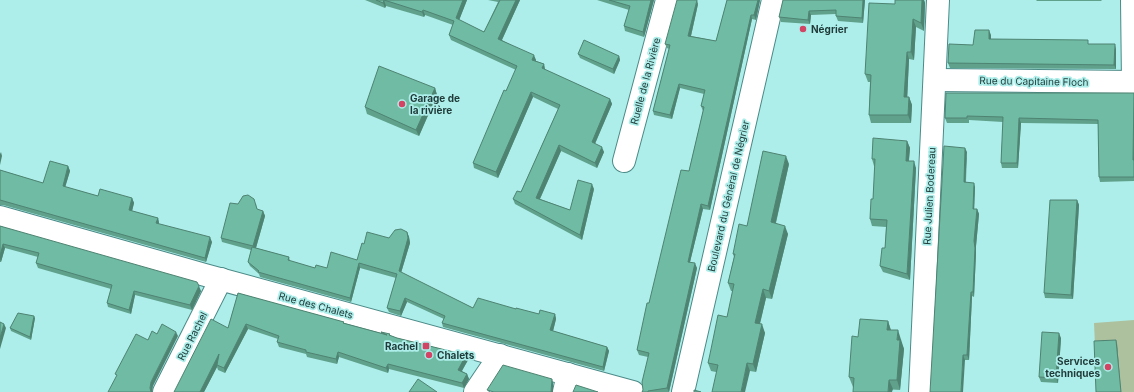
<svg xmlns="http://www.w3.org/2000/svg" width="1134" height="392" font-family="Inter,sans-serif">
<rect width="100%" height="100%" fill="#adeeea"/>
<polygon fill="#aec19f" points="1134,320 1134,392 1097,392 1094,323"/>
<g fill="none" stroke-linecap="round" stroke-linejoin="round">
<defs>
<g id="street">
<polyline points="1132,0 1133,82"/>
<polyline points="935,80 1134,82"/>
<polyline points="624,161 667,0"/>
<polyline points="0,217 205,275 633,392"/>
<polyline points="164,392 221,279"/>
<polyline points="475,392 500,355"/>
<polyline points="564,392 568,374"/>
<polyline points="683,392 773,0"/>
<polyline points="920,392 938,0"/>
</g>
</defs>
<use href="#street" stroke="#4b8a87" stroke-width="24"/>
<use href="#street" stroke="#fff" stroke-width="22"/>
</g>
<g fill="#60a18c">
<polygon points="365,0 467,0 459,20 484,32 498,2 488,0 520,0 502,40 536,60 536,61 544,64 545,70 610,99 612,104 595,144 604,152 597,168 561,151 540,199 570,210 594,189 582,240 515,204 513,199 521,192 558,109 533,97 498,178 474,168 473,163 516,70 451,40 449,35 453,25 425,15 424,17 386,6 385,8"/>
<polygon points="597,0 654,0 644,37 625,31 624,26 629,10"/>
<polygon points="727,0 760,0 756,20 752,19 710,210 703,209 690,262 697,268 669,392 642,392 643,390 648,357 639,355 637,350 649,303 689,171 703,111 701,106 704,94 680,88 672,119 654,115 653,111 669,49 667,48 665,44 698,4 691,36 716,41"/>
<polygon points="783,0 865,0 863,23 838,21 836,16 836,14 811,15 810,24 781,22 779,17"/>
<polygon points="895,0 924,0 925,3 924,31 916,27 914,60 909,59 907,97 909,97 912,105 911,123 871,123 869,115 870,82 868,82 865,74 895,4"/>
<polygon points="1036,0 1102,0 1101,1 1037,1"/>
<polygon points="991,35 991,39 1089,44 1116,49 1116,69 950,68 948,63 973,45"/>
<polygon points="578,54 619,56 620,60 614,74 580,58"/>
<polygon points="435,88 437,95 419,136 367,114 365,107"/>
<polygon points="1134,93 1134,181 1100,182 1099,177 1098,124 1021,123 1018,168 1002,168 1001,163 1003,122 969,120 969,123 947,123 945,118"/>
<polygon points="907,141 910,148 909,161 916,168 910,280 883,272 880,266 885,248 886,227 872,226 870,219 873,199 875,166 874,166 872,159"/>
<polygon points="967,152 966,182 975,187 974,209 977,209 979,214 976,246 976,253 974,297 972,296 969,360 965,360 930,392"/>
<polygon points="789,164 776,223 788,234 772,299 766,298 760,324 765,333 756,372 750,371 716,372 711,371 708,363 727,317 733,291 731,291 728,283 734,257 733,254 747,226"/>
<polygon points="68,166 70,171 65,187 98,196 132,198 134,203 132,211 158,218 159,223 159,224 212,242 206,262 3,205 0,205 0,170 43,183"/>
<polygon points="1077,200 1079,205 1073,299 1045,298 1044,293"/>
<polygon points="238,204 256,204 257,210 263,211 265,216 256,248 289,257 290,261 315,268 327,268 357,260 364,244 389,238 407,232 409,237 410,243 401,273 473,308 516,309 539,314 555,314 556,319 553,331 607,347 609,351 604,371 443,327 442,323 444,319 407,302 401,316 389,312 387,308 396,278 360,268 351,302 260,277 259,274 250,266 248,262 251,250 222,242 221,238"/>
<polygon points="0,226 201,291 192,310 135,295 131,314 108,307 107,303 111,289 38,268 36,263 38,257 5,248 1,262 0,262"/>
<polygon points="238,293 344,322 344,323 381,333 381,332 397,338 466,355 468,360 462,371 467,374 469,379 464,388 389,369 388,373 339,357 337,364 307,357 306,354 279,347 277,342 278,339 248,329 225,373 218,370 217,367 204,392 174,392 228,328"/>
<polygon points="35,318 31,340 11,331 10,328"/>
<polygon points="888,321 891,330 901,340 901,342 904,349 900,390 853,387 849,377 858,337"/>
<polygon points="1061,338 1058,383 1041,382 1039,377"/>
</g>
<g fill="#4e8372">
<polygon points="384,0 386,6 385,8 383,3"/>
<polygon points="463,0 467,0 458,23 456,18"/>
<polygon points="516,0 520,0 500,44 498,39"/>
<polygon points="651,0 654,0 644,37 643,32"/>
<polygon points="697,0 698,4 690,40 688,36"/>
<polygon points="758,0 760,0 756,20 754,15"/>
<polygon points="863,0 865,0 863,23 862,18"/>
<polygon points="922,0 924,0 925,3 924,31 921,23"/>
<polygon points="423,10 425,15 424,17 422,12"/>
<polygon points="809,11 811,15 810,24 808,20"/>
<polygon points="751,15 752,19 710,210 708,206"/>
<polygon points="913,19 916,27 914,60 911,52"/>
<polygon points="989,30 991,35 991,44 989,39"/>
<polygon points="1115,44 1116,49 1116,69 1114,65"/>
<polygon points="907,52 909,59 907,104 904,97"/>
<polygon points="534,55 536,60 534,65 532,60"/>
<polygon points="619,56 620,60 614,74 613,69"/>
<polygon points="544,64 545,70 544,74 542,68"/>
<polygon points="679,84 680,88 672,119 670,115"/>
<polygon points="435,88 437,95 419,136 416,130"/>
<polygon points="531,92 533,97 498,178 496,172"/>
<polygon points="909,97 912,105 911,123 908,115"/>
<polygon points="610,99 612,104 593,148 592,142"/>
<polygon points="1019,118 1021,123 1018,168 1017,163"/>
<polygon points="1134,118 1134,163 1133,160"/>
<polygon points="907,141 910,148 908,168 906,161"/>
<polygon points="559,145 561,151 538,203 536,198"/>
<polygon points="602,147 604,152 597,168 595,163"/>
<polygon points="965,148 967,152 965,187 964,182"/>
<polygon points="1,152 2,156 0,165 0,154"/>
<polygon points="786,156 789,164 774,230 771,222"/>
<polygon points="914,161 916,168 910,280 907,274"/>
<polygon points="68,166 70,171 64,191 63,186"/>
<polygon points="974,183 975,187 974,214 973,209"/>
<polygon points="592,184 594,189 582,240 580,235"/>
<polygon points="132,198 134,203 131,215 129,210"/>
<polygon points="1077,200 1079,205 1073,299 1071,295"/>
<polygon points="701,204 703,209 689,266 688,262"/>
<polygon points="977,209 979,214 976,246 976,253 974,297 973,292 974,241"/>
<polygon points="263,211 265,216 255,251 253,246"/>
<polygon points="158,218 159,223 158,228 156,223"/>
<polygon points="785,226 788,234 772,299 769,291"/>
<polygon points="407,232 409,237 410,243 400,276 399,271"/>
<polygon points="210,237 212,242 206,262 205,258"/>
<polygon points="3,244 5,248 1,262 0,259 0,256"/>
<polygon points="359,263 360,268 351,302 350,298"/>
<polygon points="695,263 697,268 669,392 667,388"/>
<polygon points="199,286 201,291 192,310 190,305"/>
<polygon points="763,289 766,298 758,331 755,323"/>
<polygon points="134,291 135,295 131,314 129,310"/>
<polygon points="971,292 972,296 969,360 967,355"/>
<polygon points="405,298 407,302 401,316 400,311"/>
<polygon points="555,314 556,319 552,335 550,330"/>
<polygon points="34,316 35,318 31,340 30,337"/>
<polygon points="888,321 891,331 887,330"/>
<polygon points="4,324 6,328 0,349 0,338"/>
<polygon points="246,324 248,329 225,373 224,368"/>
<polygon points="762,324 765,333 756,372 753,364"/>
<polygon points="898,330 904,349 900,390 897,380"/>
<polygon points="176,332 178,336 153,386 152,392 151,392 150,388 151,382"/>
<polygon points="1059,333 1061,338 1058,383 1056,378"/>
<polygon points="1116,340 1117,343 1121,392"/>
<polygon points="607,347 609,351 604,371 603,367"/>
<polygon points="338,352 339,357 337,364 336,359"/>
<polygon points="219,354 217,365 217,367 204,392 200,392"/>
<polygon points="466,355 468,360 460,374 458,370"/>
<polygon points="963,355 965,360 963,392 961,392"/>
<polygon points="747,363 750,371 745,392 741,392"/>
<polygon points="388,364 389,369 388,373 386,368"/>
<polygon points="467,374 469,379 464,388 462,383"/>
<polygon points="552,379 553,383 553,392 551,392"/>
<polygon points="889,380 893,389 892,392 888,392"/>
</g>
<g fill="#70bba3" stroke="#4e8372">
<polygon points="376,0 463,0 456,18 484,32 500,0 516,0 498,39 534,55 532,60 544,64 542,68 610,99 592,142 602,147 595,163 559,145 536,198 570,210 578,180 592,184 580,235 513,199 517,191 521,192 560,105 531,92 496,172 473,163 504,90 506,91 517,66 449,35 454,21 423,10 422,12 384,0 383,3"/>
<polygon points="609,0 651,0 643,32 624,26 630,6"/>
<polygon points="677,0 697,0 688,36 716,41 727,0 758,0 754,15 751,15 708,206 701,204 688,262 695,263 667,388 648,391 648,392 642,392 643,390 642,382 649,353 637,350 647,303 649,303 681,170 689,171 704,107 701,106 705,90 679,84 670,115 653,111 670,45 665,44"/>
<polygon points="783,0 863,0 862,18 836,16 836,10 809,11 808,20 779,17"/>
<polygon points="895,0 922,0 921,23 913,19 911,52 907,52 904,97 909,97 908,115 869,115 871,75 865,74 869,3 895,4"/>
<polygon points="975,30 989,30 989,39 1088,40 1088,44 1115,44 1114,65 948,63 949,44 973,45"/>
<polygon points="584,40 619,56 613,69 578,54"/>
<polygon points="379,66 435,88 416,130 365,107"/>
<polygon points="946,93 1134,93 1133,160 1134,160 1134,177 1099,177 1098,120 1019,118 1017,163 1001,163 1003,117 967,116 967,118 945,118"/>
<polygon points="873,138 907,141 906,161 914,161 907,274 880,266 882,248 885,248 887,220 870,219 871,199 873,199 875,159 872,159"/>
<polygon points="944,146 965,148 964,182 974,183 973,209 977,209 974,241 975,248 973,292 971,292 967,355 963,355 961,392 930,392"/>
<polygon points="763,151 786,156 771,222 785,226 769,291 763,289 755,323 762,324 753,364 747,363 741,392 712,392 718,365 708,363 710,354 718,315 727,317 734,284 728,283 735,254 733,254 739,224 747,226"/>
<polygon points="50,161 68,166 63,186 98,196 100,189 132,198 129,210 158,218 156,223 210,237 205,258 0,200 0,170 43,183"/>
<polygon points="248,195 254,199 257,209 263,211 253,246 221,238 230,203 238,204 243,196"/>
<polygon points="1050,200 1077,200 1071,295 1044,293"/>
<polygon points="0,226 197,282 199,286 190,305 134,291 129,310 107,303 112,285 36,263 39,253 3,244 0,256"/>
<polygon points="401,229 407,232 408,238 399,271 473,308 478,298 516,309 516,308 539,314 540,310 555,314 550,330 607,347 603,367 442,323 445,316 405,298 400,311 387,308 397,274 359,263 350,298 258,272 259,271 248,262 252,247 289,257 288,260 315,268 316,265 327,268 331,252 357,260 362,243 364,244 367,232 389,238 395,230"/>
<polygon points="238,293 344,322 343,323 380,333 387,335 381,332 390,334 389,335 397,338 466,355 458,370 467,374 462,383 388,364 386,368 338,352 336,359 306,352 306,350 277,342 279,336 246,324 224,368 217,365 219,354 200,392 174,392 211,319 228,328"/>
<polygon points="18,313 34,316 30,337 10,328"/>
<polygon points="860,319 888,321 887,330 898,330 897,340 900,340 897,380 889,380 888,392 853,392 854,378 849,377 852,336 858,337"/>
<polygon points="0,322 4,324 0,338"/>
<polygon points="162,324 176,332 151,382 150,388 151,392 108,392 117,375 115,374 136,334 148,340 152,331 157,334"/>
<polygon points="1042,332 1059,333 1056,378 1039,377"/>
<polygon points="1116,340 1121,392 1096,392 1094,341"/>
<polygon points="503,365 552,379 551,392 494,392 487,390"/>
<polygon points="418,379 437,392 409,392"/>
<polygon points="576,385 598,392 573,392"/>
<polygon points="694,390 701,392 694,392"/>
</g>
<g fill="#d34464" stroke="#adeeea" stroke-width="1.5">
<circle cx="803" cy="29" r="4"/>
<circle cx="402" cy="104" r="4"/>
<rect x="422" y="342" width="8" height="8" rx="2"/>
<circle cx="429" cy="355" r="4"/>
<circle cx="1108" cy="367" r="4"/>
</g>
<g text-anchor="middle" stroke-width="3.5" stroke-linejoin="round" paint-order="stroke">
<g font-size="10" font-weight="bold" fill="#1f3a38" stroke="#adeeea" text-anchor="start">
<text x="811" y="33">Négrier</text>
<text x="410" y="102">Garage de<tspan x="410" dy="12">la rivière</tspan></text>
<text x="418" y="350" text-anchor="end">Rachel</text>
<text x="437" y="359">Chalets</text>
<text x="1100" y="365" text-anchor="end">Services<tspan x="1100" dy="12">techniques</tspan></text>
</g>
<g font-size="10" fill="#1f3a38" stroke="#adeeea">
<text transform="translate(645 81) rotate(-75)" y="4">Ruelle de la Rivière</text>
<text transform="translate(1034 81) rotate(1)" y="4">Rue du Capitaine Floch</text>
<text transform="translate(728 196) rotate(-77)" y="4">Boulevard du Général de Négrier</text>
<text transform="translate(929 196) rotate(-87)" y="4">Rue Julien Bodereau</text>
<text transform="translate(316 305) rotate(15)" y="4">Rue des Chalets</text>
<text transform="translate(192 336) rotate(-63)" y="4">Rue Rachel</text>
</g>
</g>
</svg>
